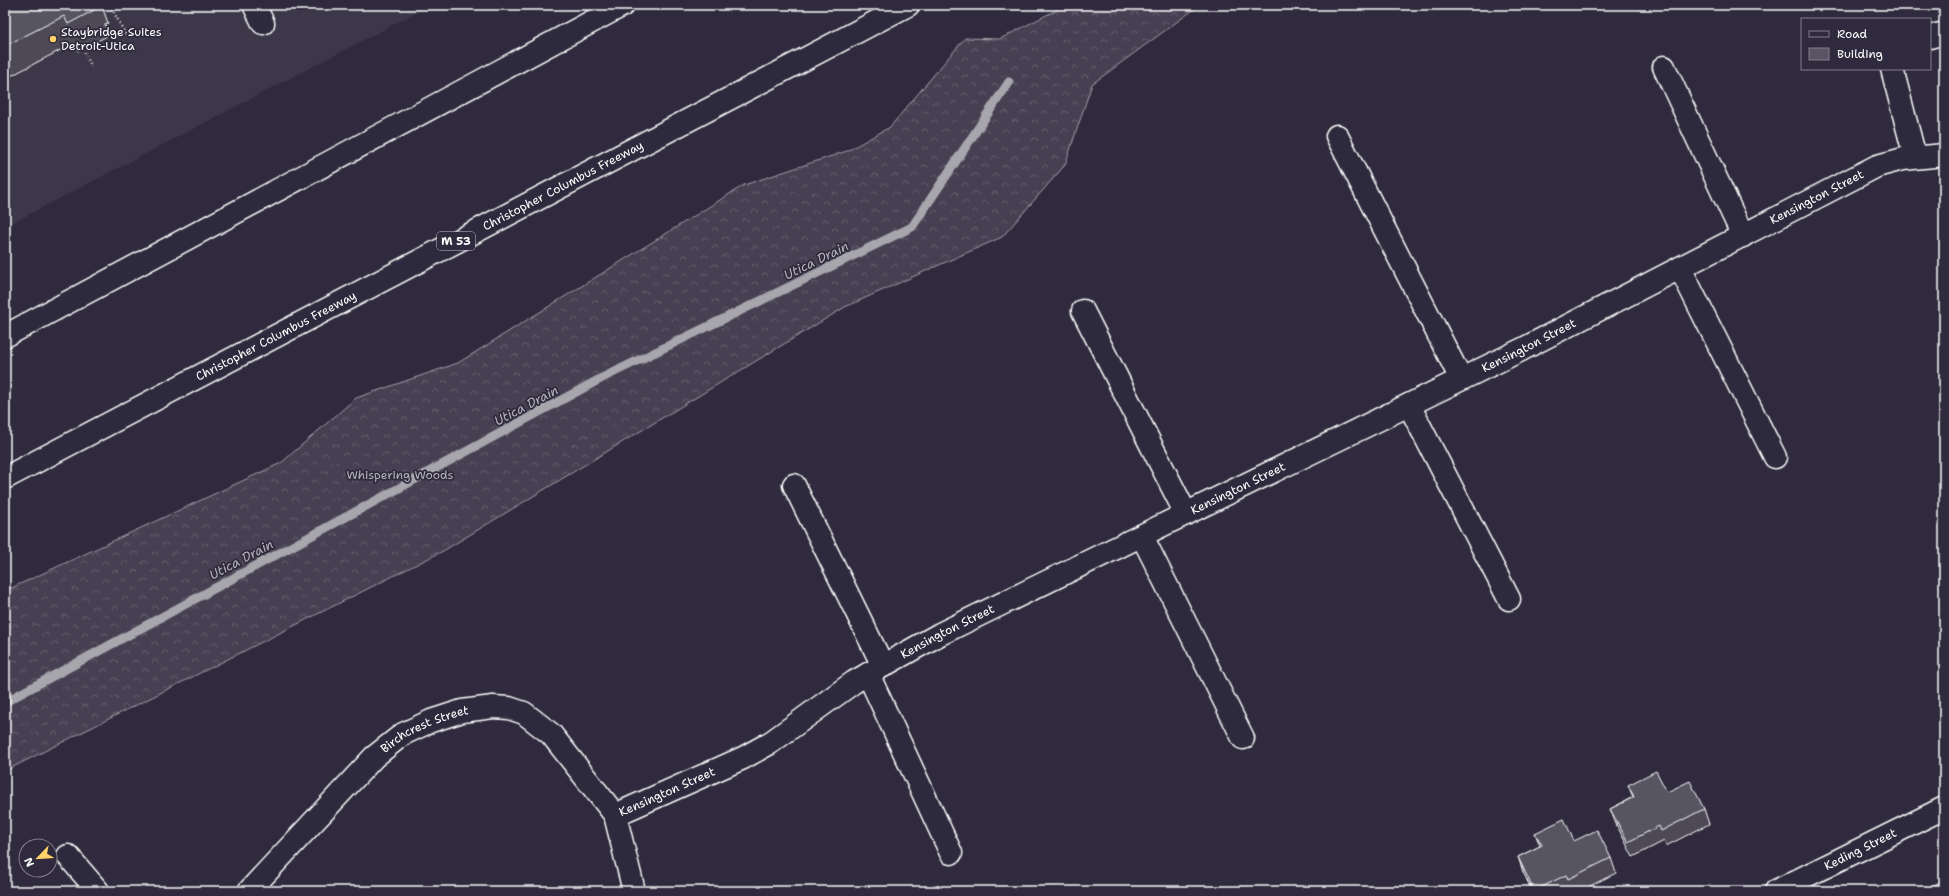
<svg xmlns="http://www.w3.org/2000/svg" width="1949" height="896" font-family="'Shantell Sans',sans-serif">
<defs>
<pattern id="forest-crowns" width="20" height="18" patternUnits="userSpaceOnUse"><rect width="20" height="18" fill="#464152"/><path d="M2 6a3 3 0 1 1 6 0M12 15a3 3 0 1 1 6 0" fill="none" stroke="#625e6c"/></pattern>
</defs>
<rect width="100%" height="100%" fill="#2f2a3d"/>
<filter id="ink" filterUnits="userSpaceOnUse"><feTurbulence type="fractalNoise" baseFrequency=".025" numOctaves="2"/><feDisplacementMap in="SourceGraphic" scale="8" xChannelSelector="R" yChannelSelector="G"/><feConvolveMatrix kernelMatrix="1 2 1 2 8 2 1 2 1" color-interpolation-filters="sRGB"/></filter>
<g filter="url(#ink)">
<polygon fill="#3c3749" points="5,5 431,5 5,227"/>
<polygon fill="url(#forest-crowns)" stroke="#a2a0a8" points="1066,5 1200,5 1092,84 1065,165 1002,237 845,307 443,551 5,771 5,591 281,463 356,398 458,363 744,185 847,151 890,127 965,38 1000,39"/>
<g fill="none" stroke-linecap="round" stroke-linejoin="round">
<polyline stroke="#a7a6ad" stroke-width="9" points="5,702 602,378 912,227 1009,82"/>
<defs>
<g id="minor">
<polyline points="254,5 263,23"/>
<polyline points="1930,37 1944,33"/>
<polyline points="1664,67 1743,236"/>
<polyline points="1892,69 1915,157"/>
<polyline points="1337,136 1461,379"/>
<polyline points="1680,268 1775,457"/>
<polyline points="1083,311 1186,514"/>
<polyline points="1409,405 1509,599"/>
<polyline points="794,485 883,666"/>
<polyline points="1142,536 1243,738"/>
<polyline points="868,674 951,853"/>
<path id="s1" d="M 615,815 L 743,758 L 770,743 L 854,682 L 940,634 L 1521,350 L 1877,166 L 1903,159 L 1944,155"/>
<polyline points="68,856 98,891"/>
<path id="s2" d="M 249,891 L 374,757 L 403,734 L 431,721 L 462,711 L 493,707 L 509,708 L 524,713 L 551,734 L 615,815 L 634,891"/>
<path id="s3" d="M 1776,891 L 1944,808"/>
</g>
<g id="highway">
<polyline points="5,336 623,5"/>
<path id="s4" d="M 5,478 L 908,5"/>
</g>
</defs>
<use href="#minor" stroke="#fff" stroke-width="25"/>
<use href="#highway" stroke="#fff" stroke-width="25"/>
<g stroke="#fff" stroke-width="2.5" stroke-dasharray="1 3" stroke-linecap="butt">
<polyline points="110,5 127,37"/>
<polyline points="82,49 92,67"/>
</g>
<use href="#minor" stroke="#2f2a3d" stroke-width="22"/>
<use href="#highway" stroke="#2f2a3d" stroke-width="22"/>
</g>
<g fill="#4d4956" stroke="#fff">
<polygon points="5,5 104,5 105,7 103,9 108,23 105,24 107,30 106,31 107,36 78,51 74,43 5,79"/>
<polygon points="1628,785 1667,792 1704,809 1709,824 1666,846 1664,841 1633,857 1616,824 1610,809 1633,797"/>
<polygon points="1535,833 1574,841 1611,858 1616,873 1580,891 1572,891 1571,890 1570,891 1532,891 1523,872 1518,857 1540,846"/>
</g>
<g fill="#595564" stroke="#fff">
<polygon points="5,5 96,5 98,8 68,24 64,16 5,46"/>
<polygon points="1656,771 1667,792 1690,781 1704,809 1661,831 1659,826 1628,842 1610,809 1634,797 1628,785"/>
<polygon points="1564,819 1574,841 1597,830 1611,858 1568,879 1566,875 1534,891 1518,857 1542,845 1535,833"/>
<polygon points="1944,881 1944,891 1926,891 1926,890"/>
</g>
</g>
<circle fill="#ffd166" stroke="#2f2a3d" stroke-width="1.5" cx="53" cy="39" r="4"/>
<g text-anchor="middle" stroke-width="3.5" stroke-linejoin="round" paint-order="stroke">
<rect fill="#2f2a3d" stroke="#c1bfc5" stroke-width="1" x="437" y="232" width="38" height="18" rx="3"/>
<g font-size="11" font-weight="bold" fill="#fff">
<text x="456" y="245">M 53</text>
</g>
<g font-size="12" fill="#fff" stroke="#2f2a3d" text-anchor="start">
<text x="61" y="36">Staybridge Suites<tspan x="61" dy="14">Detroit-Utica</tspan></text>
</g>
<g font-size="12" fill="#fff" stroke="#2f2a3d">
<text dy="4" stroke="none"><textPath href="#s4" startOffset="630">Christopher Columbus Freeway</textPath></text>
<text dy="4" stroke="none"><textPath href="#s1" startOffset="1353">Kensington Street</textPath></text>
<text dy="4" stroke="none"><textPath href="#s4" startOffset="306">Christopher Columbus Freeway</textPath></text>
<text dy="4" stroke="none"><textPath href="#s1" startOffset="1029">Kensington Street</textPath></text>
<text dy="4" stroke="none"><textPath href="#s1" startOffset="705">Kensington Street</textPath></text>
<text dy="4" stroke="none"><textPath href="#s1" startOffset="381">Kensington Street</textPath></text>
<text dy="4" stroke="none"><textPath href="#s2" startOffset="242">Birchcrest Street</textPath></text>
<text dy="4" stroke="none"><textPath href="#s1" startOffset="57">Kensington Street</textPath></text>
<text dy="4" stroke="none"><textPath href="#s3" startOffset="94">Keding Street</textPath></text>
</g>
<g font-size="12" fill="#b5b3ba" stroke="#2f2a3d">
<text x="400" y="479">Whispering Woods</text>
</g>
<g font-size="13" font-style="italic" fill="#b6b4bb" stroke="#2f2a3d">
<text transform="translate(816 260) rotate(-26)" y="5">Utica Drain</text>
<text transform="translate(526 405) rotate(-28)" y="5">Utica Drain</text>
<text transform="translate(241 559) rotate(-28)" y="5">Utica Drain</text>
</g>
</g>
<rect width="1949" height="896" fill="none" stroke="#2f2a3d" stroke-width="20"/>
<rect x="10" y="10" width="1929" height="876" fill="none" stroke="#fff" stroke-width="1.5" filter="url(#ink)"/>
<rect x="1801" y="18" width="130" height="52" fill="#2f2a3d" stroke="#827f8b"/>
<rect x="1809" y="31" width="20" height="6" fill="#2f2a3d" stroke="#827f8b"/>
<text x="1837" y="38" font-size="12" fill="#ffffff">Road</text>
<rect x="1809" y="48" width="20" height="12" fill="#595564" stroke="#827f8b"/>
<text x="1837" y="58" font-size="12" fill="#ffffff">Building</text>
<g transform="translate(38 858) rotate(245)"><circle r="19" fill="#2f2a3d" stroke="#827f8b"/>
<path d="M0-3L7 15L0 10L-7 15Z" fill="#ffd166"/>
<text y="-6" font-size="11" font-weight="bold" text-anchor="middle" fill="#ffffff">N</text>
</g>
</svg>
